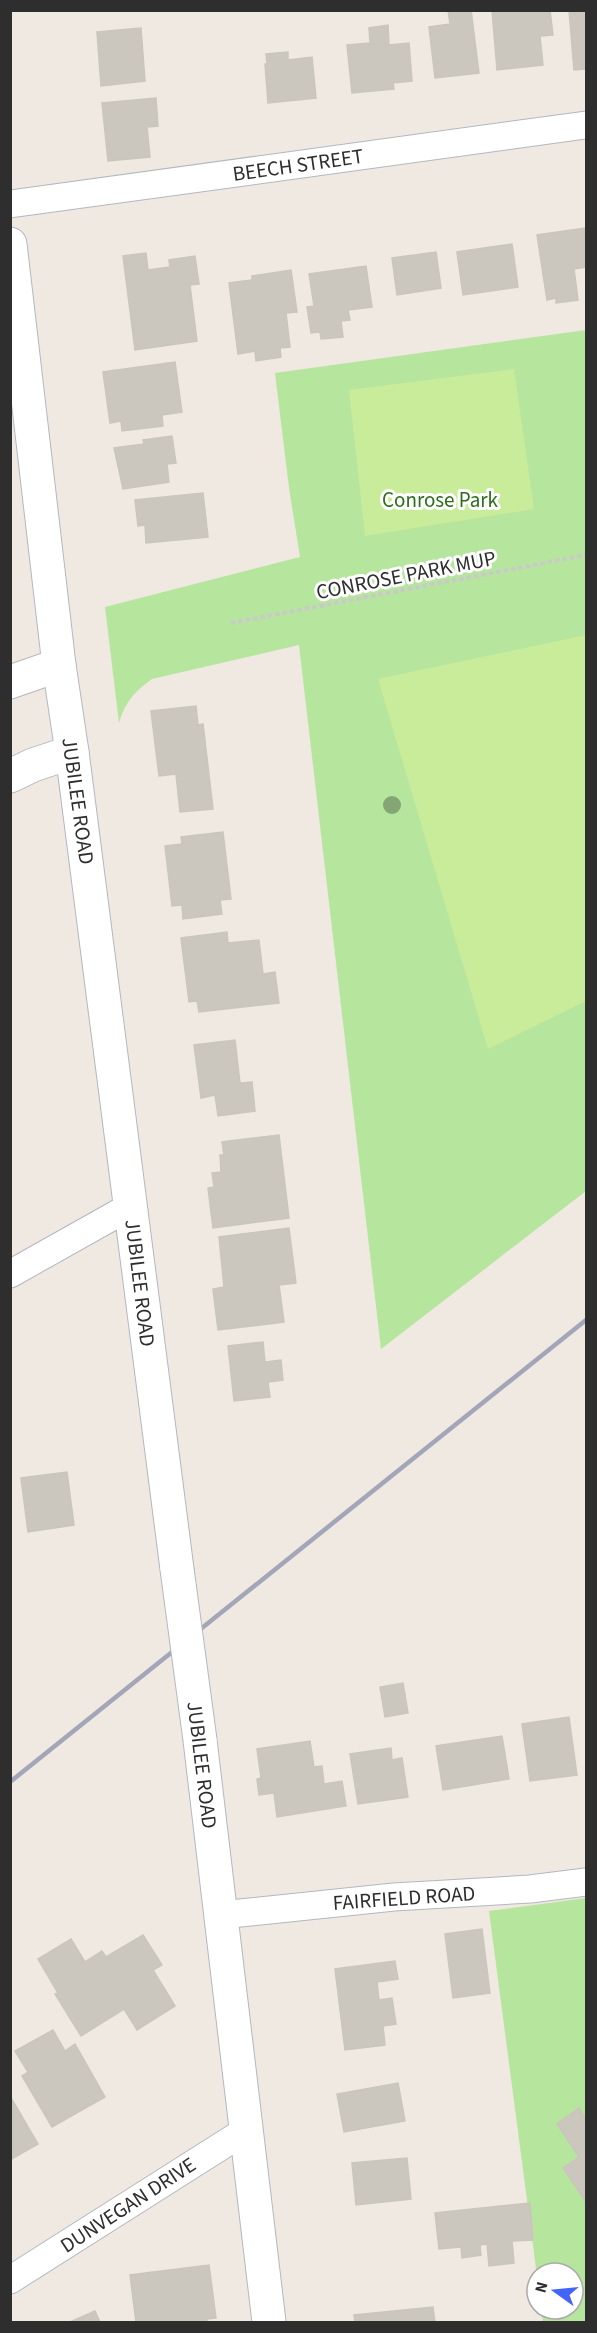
<svg xmlns="http://www.w3.org/2000/svg" width="597" height="2333" font-family="'Source Sans 3',sans-serif">
<rect width="100%" height="100%" fill="#efe9e1"/>
<g fill="#b6e59e">
<path d="M 586,330 L 586,1191 L 381,1349 L 299,645 L 152,679 C 135,691 125,702 119,723 L 105,607 L 300,557 L 289,488 L 275,373 Z"/>
<polygon points="586,1898 586,2322 543,2322 541,2309 573,2309 573,2273 537,2273 537,2276 489,1911"/>
</g>
<g fill="#c9ec9a">
<polygon points="514,369 534,509 365,536 349,390"/>
<polygon points="586,635 586,1001 488,1049 378,679"/>
</g>
<g fill="#cbc7bf" stroke="#cbc5ba" stroke-width="1.5">
<polygon points="448,10 471,10 479,73 435,78 429,27 450,24"/>
<polygon points="492,10 550,10 553,35 540,36 543,65 497,70"/>
<polygon points="569,10 586,10 586,69 574,70"/>
<polygon points="388,25 389,45 409,43 412,81 393,83 394,89 352,93 347,45 370,43 369,28"/>
<polygon points="141,28 145,81 101,86 97,32"/>
<polygon points="288,52 288,60 312,57 316,98 268,103 265,64 267,64 266,54"/>
<polygon points="156,98 158,126 147,127 150,157 108,161 102,103"/>
<polygon points="585,228 586,267 574,269 578,300 556,303 556,298 547,300 537,235"/>
<polygon points="512,244 518,287 463,295 457,252"/>
<polygon points="436,252 441,288 397,295 392,258"/>
<polygon points="146,253 148,270 170,267 169,260 195,256 199,284 190,285 197,341 135,350 123,256"/>
<polygon points="366,266 372,307 348,310 350,320 341,321 343,337 321,339 320,332 311,333 307,307 314,306 309,274"/>
<polygon points="291,270 297,312 286,313 290,347 280,348 281,357 256,361 255,351 238,354 229,283 252,280 252,276"/>
<polygon points="175,362 182,412 162,415 163,426 122,431 121,421 110,423 103,372"/>
<polygon points="172,436 176,463 167,464 169,482 123,489 114,448 144,444 143,440"/>
<polygon points="203,493 208,537 146,543 145,525 138,526 135,500"/>
<polygon points="196,706 198,725 203,724 213,809 180,812 176,774 159,776 151,711"/>
<polygon points="223,832 231,899 220,900 222,914 183,919 182,905 172,906 165,846 182,844 181,837"/>
<polygon points="227,932 228,943 259,940 263,974 275,972 279,1003 199,1012 197,1001 189,1002 181,938"/>
<polygon points="235,1040 240,1083 252,1082 255,1111 218,1116 215,1095 201,1098 194,1045"/>
<polygon points="279,1135 289,1218 213,1228 208,1188 214,1187 212,1173 221,1172 220,1155 224,1155 222,1142"/>
<polygon points="289,1228 296,1283 279,1285 284,1322 218,1330 213,1289 224,1287 219,1237"/>
<polygon points="263,1342 265,1362 281,1360 283,1380 268,1382 270,1397 234,1401 228,1346"/>
<polygon points="67,1472 74,1525 28,1532 21,1478"/>
<polygon points="403,1683 408,1713 385,1717 380,1687"/>
<polygon points="569,1717 577,1775 530,1781 522,1724"/>
<polygon points="502,1736 509,1779 443,1790 436,1746"/>
<polygon points="310,1741 314,1767 322,1766 324,1784 342,1781 346,1806 277,1817 274,1793 259,1795 257,1779 261,1778 257,1749"/>
<polygon points="391,1748 392,1760 402,1758 408,1797 358,1804 350,1754"/>
<polygon points="482,1929 490,1993 453,1998 445,1934"/>
<polygon points="143,1935 162,1965 153,1970 175,2006 137,2030 124,2009 81,2036 55,1994 58,1993 38,1959 71,1939 85,1962 102,1951 106,1957"/>
<polygon points="395,1961 398,1979 377,1982 379,2000 392,1998 396,2024 383,2026 385,2045 345,2050 335,1969"/>
<polygon points="53,2030 65,2051 75,2044 105,2097 52,2127 22,2076 28,2072 15,2051"/>
<polygon points="398,2083 405,2121 344,2132 337,2094"/>
<polygon points="10,2096 38,2144 10,2160"/>
<polygon points="579,2108 586,2120 586,2202 563,2168 579,2157 557,2124"/>
<polygon points="407,2158 411,2199 356,2205 352,2163"/>
<polygon points="530,2203 533,2240 512,2241 514,2263 489,2266 487,2244 480,2245 481,2255 462,2258 461,2247 439,2249 435,2213"/>
<polygon points="209,2265 216,2318 207,2319 207,2322 136,2322 130,2275"/>
<polygon points="433,2307 435,2322 355,2322 354,2315"/>
<polygon points="95,2311 100,2322 70,2322"/>
</g>
<g fill="none" stroke-linecap="round" stroke-linejoin="round">
<defs>
<g id="minor">
<polyline points="10,204 586,125"/>
<polyline points="10,1274 131,1206"/>
<polyline points="221,1915 394,1897 530,1889 586,1882"/>
<polyline points="10,2280 245,2131"/>
</g>
<g id="tertiary">
<polyline points="72,752 177,1569"/>
<polyline points="200,1740 269,2322"/>
</g>
<g id="secondary">
<polyline points="10,244 59,665 72,752 33,765 10,776"/>
<polyline points="10,682 59,665"/>
</g>
</defs>
<use href="#minor" stroke="#b4b7c1" stroke-width="29"/>
<use href="#tertiary" stroke="#b4b7c1" stroke-width="35"/>
<use href="#secondary" stroke="#b4b7c1" stroke-width="35"/>
<polyline stroke="#c9c9c9" stroke-width="4" stroke-dasharray="4.5 3" stroke-linecap="butt" points="231,623 586,555"/>
<use href="#minor" stroke="#fff" stroke-width="27"/>
<use href="#tertiary" stroke="#fff" stroke-width="33"/>
<use href="#secondary" stroke="#fff" stroke-width="33"/>
<polyline stroke="#a3a6b8" stroke-width="4.5" points="10,1782 586,1320"/>
<defs>
<polyline id="tertiary-bridge" points="177,1569 200,1740"/>
</defs>
<use href="#tertiary-bridge" stroke="#b4b7c1" stroke-width="35" stroke-linecap="butt"/>
<use href="#tertiary-bridge" stroke="#fff" stroke-width="33"/>
</g>
<circle fill="#84a574" cx="392" cy="805" r="9"/>
<g text-anchor="middle" stroke-width="6" stroke-linejoin="round" paint-order="stroke">
<g font-size="21" fill="#2e2e2e" stroke="#fff">
<text transform="translate(298 165) rotate(-8)" y="7">BEECH STREET</text>
<text transform="translate(406 575) rotate(-11)" y="7">CONROSE PARK MUP</text>
<text transform="translate(78 801) rotate(82)" y="7">JUBILEE ROAD</text>
<text transform="translate(140 1283) rotate(83)" y="7">JUBILEE ROAD</text>
<text transform="translate(202 1765) rotate(83)" y="7">JUBILEE ROAD</text>
<text transform="translate(404 1898) rotate(-4)" y="7">FAIRFIELD ROAD</text>
<text transform="translate(128 2205) rotate(-33)" y="7">DUNVEGAN DRIVE</text>
</g>
<g font-size="21" fill="#2c6e1b" stroke="#fff">
<text x="440" y="507">Conrose Park</text>
</g>
</g>
<rect width="597" height="2333" fill="none" stroke="#2e2e2e" stroke-width="24"/>
<g transform="translate(555 2291) rotate(285)"><circle r="28" fill="#ffffff" stroke="#ababab" stroke-width="1.5"/>
<path d="M0-4.5L10 22L0 15L-10 22Z" fill="#4264fb"/>
<text y="-9" font-size="16" font-weight="bold" text-anchor="middle" fill="#2e2e2e">N</text>
</g>
</svg>
